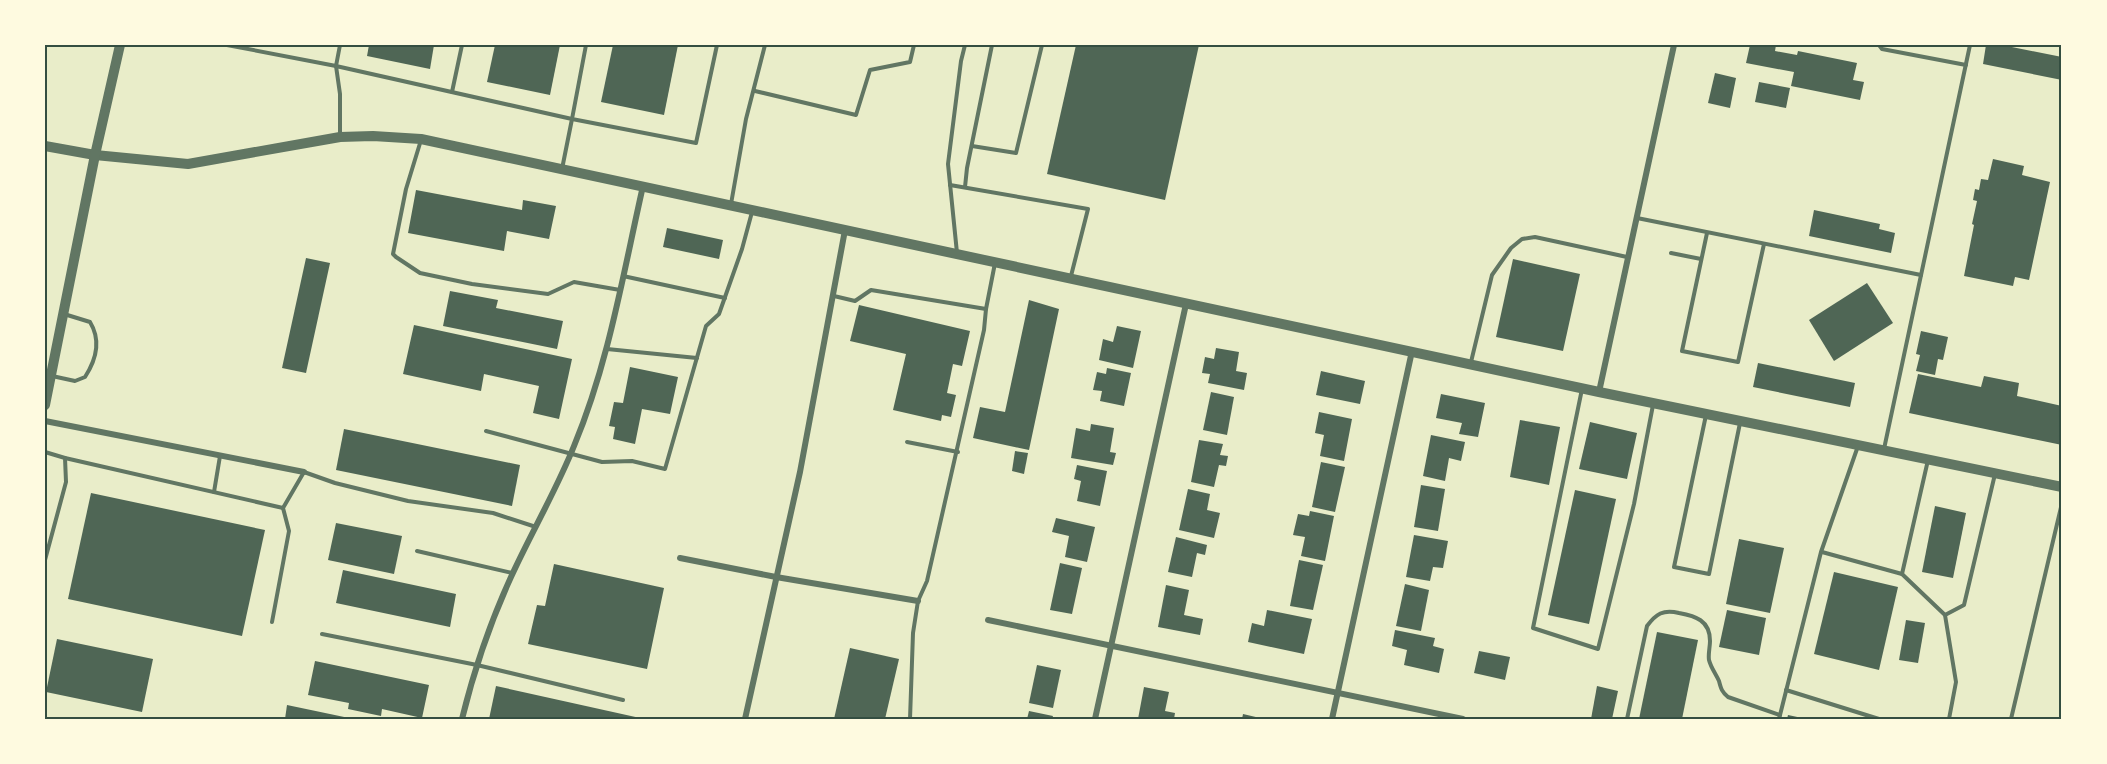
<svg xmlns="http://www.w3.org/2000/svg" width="2107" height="764" font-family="Lato,sans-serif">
<rect width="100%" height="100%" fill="#e9edc9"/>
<g fill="#4f6655">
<polygon points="369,45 434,45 430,69 367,56"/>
<polygon points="495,45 560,45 550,95 487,82"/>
<polygon points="613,45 678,45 664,115 601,102"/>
<polygon points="1076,45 1199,45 1165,200 1047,174"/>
<polygon points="1750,45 1776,45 1775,51 1797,55 1798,51 1857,63 1853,80 1864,82 1860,100 1791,86 1794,72 1746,63"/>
<polygon points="1986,45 2002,45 2062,57 2062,80 1983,64"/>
<polygon points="1715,73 1736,78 1730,108 1708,103"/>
<polygon points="1759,82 1790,88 1786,108 1755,102"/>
<polygon points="1993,159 2024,166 2022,175 2050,182 2029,280 2015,277 2013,286 1964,276 1974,225 1972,224 1977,201 1973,200 1975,189 1979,190 1981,179 1988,180"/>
<polygon points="416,190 522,210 523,200 556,206 549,239 507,231 504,251 408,233"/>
<polygon points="1814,210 1880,224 1879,229 1895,233 1891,253 1809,236"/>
<polygon points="667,228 723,240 719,259 663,247"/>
<polygon points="306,258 330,263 306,373 282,368"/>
<polygon points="1513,259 1580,274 1563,351 1496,337"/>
<polygon points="1867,283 1893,323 1834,361 1809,320"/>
<polygon points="450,291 498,300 496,308 563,321 557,349 443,326"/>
<polygon points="1029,300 1059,309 1029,450 973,438 980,407 1005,412"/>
<polygon points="859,305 970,331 962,366 953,364 947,393 956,395 951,417 942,415 941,421 893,410 906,354 850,341"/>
<polygon points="414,325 572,359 559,419 533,413 539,386 484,374 481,391 403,374"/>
<polygon points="1117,326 1141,331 1133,368 1099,360 1103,339 1113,342"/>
<polygon points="1921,331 1948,337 1943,360 1938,359 1935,375 1916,371 1920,355 1916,354"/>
<polygon points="1216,348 1239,352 1236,371 1247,373 1244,390 1208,383 1210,374 1202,373 1205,357 1214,359"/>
<polygon points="1758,363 1855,383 1850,407 1753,387"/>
<polygon points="630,367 678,377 670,414 642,409 635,444 613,439 615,427 609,426 614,402 623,403"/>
<polygon points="1107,368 1131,373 1124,406 1100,401 1102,391 1093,390 1097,372 1106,374"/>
<polygon points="1321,371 1365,381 1360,404 1316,395"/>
<polygon points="1918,374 1981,387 1984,376 2019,383 2017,396 2062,406 2062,445 1909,413"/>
<polygon points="1211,392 1234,397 1227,435 1203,430"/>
<polygon points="1441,394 1485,403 1478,437 1459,434 1462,423 1436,418"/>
<polygon points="1319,412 1352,419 1344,461 1320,456 1324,435 1315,433"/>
<polygon points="1520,420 1560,427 1549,485 1510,477"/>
<polygon points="1590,422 1637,433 1627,479 1579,469"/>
<polygon points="1091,424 1114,428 1110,452 1116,453 1113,465 1071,458 1076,428 1090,431"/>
<polygon points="344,429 520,465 512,506 336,470"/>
<polygon points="1431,435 1465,442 1461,461 1449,458 1445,481 1423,476"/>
<polygon points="1199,440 1223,444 1220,455 1228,456 1226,466 1219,465 1214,487 1191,482"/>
<polygon points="1015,451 1028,453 1024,474 1012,471"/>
<polygon points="1321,462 1345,467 1335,512 1312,507"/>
<polygon points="1077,465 1107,471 1100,506 1077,501 1081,481 1074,479"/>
<polygon points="1421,485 1445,489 1438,531 1414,527"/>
<polygon points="1188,489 1210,494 1207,510 1220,513 1214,538 1179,530"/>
<polygon points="1575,490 1616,499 1589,624 1548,615"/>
<polygon points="91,493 265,530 242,636 68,599"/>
<polygon points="1935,506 1966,513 1953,578 1922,572"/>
<polygon points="1310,511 1334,516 1325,561 1301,556 1305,537 1293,535 1298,514 1309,516"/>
<polygon points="1056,518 1095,527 1087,562 1065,557 1069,536 1052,532"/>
<polygon points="336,523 402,536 394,574 328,560"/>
<polygon points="1414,535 1448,541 1443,568 1433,567 1430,581 1406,577"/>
<polygon points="1176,537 1207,545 1205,555 1197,553 1192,577 1168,572"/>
<polygon points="1739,539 1784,548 1770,613 1726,604"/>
<polygon points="1299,560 1323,565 1313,610 1290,606"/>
<polygon points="1060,563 1082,568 1072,614 1050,610"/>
<polygon points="554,564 664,588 647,669 528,644 537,605 545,606"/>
<polygon points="343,570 456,594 450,627 336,603"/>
<polygon points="1834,572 1898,587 1879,670 1814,654"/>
<polygon points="1405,584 1429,590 1421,631 1396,626"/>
<polygon points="1166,585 1189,590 1184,615 1203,619 1200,635 1158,627"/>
<polygon points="1267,610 1312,619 1304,654 1248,642 1252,623 1264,626"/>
<polygon points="1727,610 1766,618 1759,655 1719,647"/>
<polygon points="1906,620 1925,623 1918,663 1899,660"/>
<polygon points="1395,630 1435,638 1433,646 1444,649 1439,673 1404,665 1407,650 1392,646"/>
<polygon points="1657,632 1698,640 1682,719 1639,719"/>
<polygon points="57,639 153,659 142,712 46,692"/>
<polygon points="850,648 899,659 885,719 834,719"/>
<polygon points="1479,651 1510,657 1505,680 1474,673"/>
<polygon points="315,661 429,685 422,718 382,709 381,716 348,709 349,703 308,695"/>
<polygon points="1037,665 1061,670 1053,708 1029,703"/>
<polygon points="496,686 640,718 640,719 489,719"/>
<polygon points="1597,686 1618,691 1612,719 1591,719"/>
<polygon points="1144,687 1169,692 1165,711 1175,713 1174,719 1138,719"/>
<polygon points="287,705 349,718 349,719 285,719"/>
<polygon points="1029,711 1053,716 1052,719 1027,719"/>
<polygon points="1243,714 1260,718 1260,719 1242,719"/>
<polygon points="1788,715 1802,718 1802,719 1787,719"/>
</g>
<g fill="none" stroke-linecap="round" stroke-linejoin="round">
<g stroke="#617663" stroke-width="4">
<polyline points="227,45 336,66 340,45"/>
<polyline points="586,45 572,119 696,143 717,45"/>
<polyline points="1879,45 1882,49 1966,65"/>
<polyline points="755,91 856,115 870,70 910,62 914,45"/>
<polyline points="452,92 462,45"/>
<polyline points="340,136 340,94 336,66 572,119 562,169"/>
<polyline points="421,140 406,189 393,254 396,257 420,273 472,284 548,294 574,282 620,290"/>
<polyline points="972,146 1016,153 1042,45"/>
<polyline points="950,185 1088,209 1071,276"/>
<polyline points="965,187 967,168 992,45"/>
<polyline points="731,204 746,119 765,45"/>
<polyline points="1637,218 1921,275"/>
<polyline points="1707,233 1682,351 1738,362 1764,244"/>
<polyline points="957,253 948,164 961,61 965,45"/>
<polyline points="1671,253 1701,259"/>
<polyline points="623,276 725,298"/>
<polyline points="834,296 855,301 871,290 986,309"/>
<polyline points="607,349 697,358"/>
<polyline points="1471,362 1492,275 1511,248 1522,239 1535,237 1627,257"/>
<path d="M 52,376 L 75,381 L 85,377 C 96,360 101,340 90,322 L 64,314"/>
<polyline points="1582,389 1533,628 1598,649 1634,504 1653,405"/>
<polyline points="1706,415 1674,567 1709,574 1740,423"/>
<polyline points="486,431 602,462 632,461 665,469 706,326 719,314 742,249 752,212"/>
<polyline points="907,442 958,452"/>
<polyline points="1884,449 1970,45"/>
<polyline points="45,452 65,458 66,482 45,560"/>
<polyline points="65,458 283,508"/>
<polyline points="214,492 220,456"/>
<polyline points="417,551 512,573"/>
<polyline points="1822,552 1902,574 1928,460"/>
<polyline points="1902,574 1945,615 1956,682 1949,719"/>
<polyline points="1945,615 1964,605 1995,474"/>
<polyline points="272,622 289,531 283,508 304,472 335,483 408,501 493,513 536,527"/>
<polyline points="322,634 477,665 623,700"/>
<polyline points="1786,690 1879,719"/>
<polyline points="910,719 913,633 918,601 927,581 984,330 986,309 995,263"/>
<path d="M 1627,719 L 1647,626 C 1656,614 1663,609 1679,613 C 1695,616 1710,620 1710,641 C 1710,647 1708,654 1709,660 C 1711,668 1716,674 1719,681 C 1721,689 1722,692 1728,697 L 1780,715"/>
<polyline points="1779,719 1821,552 1858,446"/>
<polyline points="2011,719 2062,503"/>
</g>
<g stroke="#617663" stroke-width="6">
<polyline points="1599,392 1674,45"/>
<polyline points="45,421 304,472"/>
<polyline points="680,558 776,577 918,601"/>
<polyline points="988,620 1463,719"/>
<path d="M 462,719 C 474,670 490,623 511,577 C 531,533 556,491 574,446 C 609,362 623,274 643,186"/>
<polyline points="745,719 800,472 845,230"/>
<polyline points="1095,719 1186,304"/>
<polyline points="1332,719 1412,351"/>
</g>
<g stroke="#617663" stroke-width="10">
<polyline points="45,146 95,155 188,164 340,137 373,136 421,139 1599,392 2062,487"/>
<polyline points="45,405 95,155 120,45"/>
</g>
</g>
<rect width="2107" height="764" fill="none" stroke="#fefae0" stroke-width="93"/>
<rect x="46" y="46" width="2014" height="672" fill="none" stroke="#344e41" stroke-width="2"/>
</svg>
